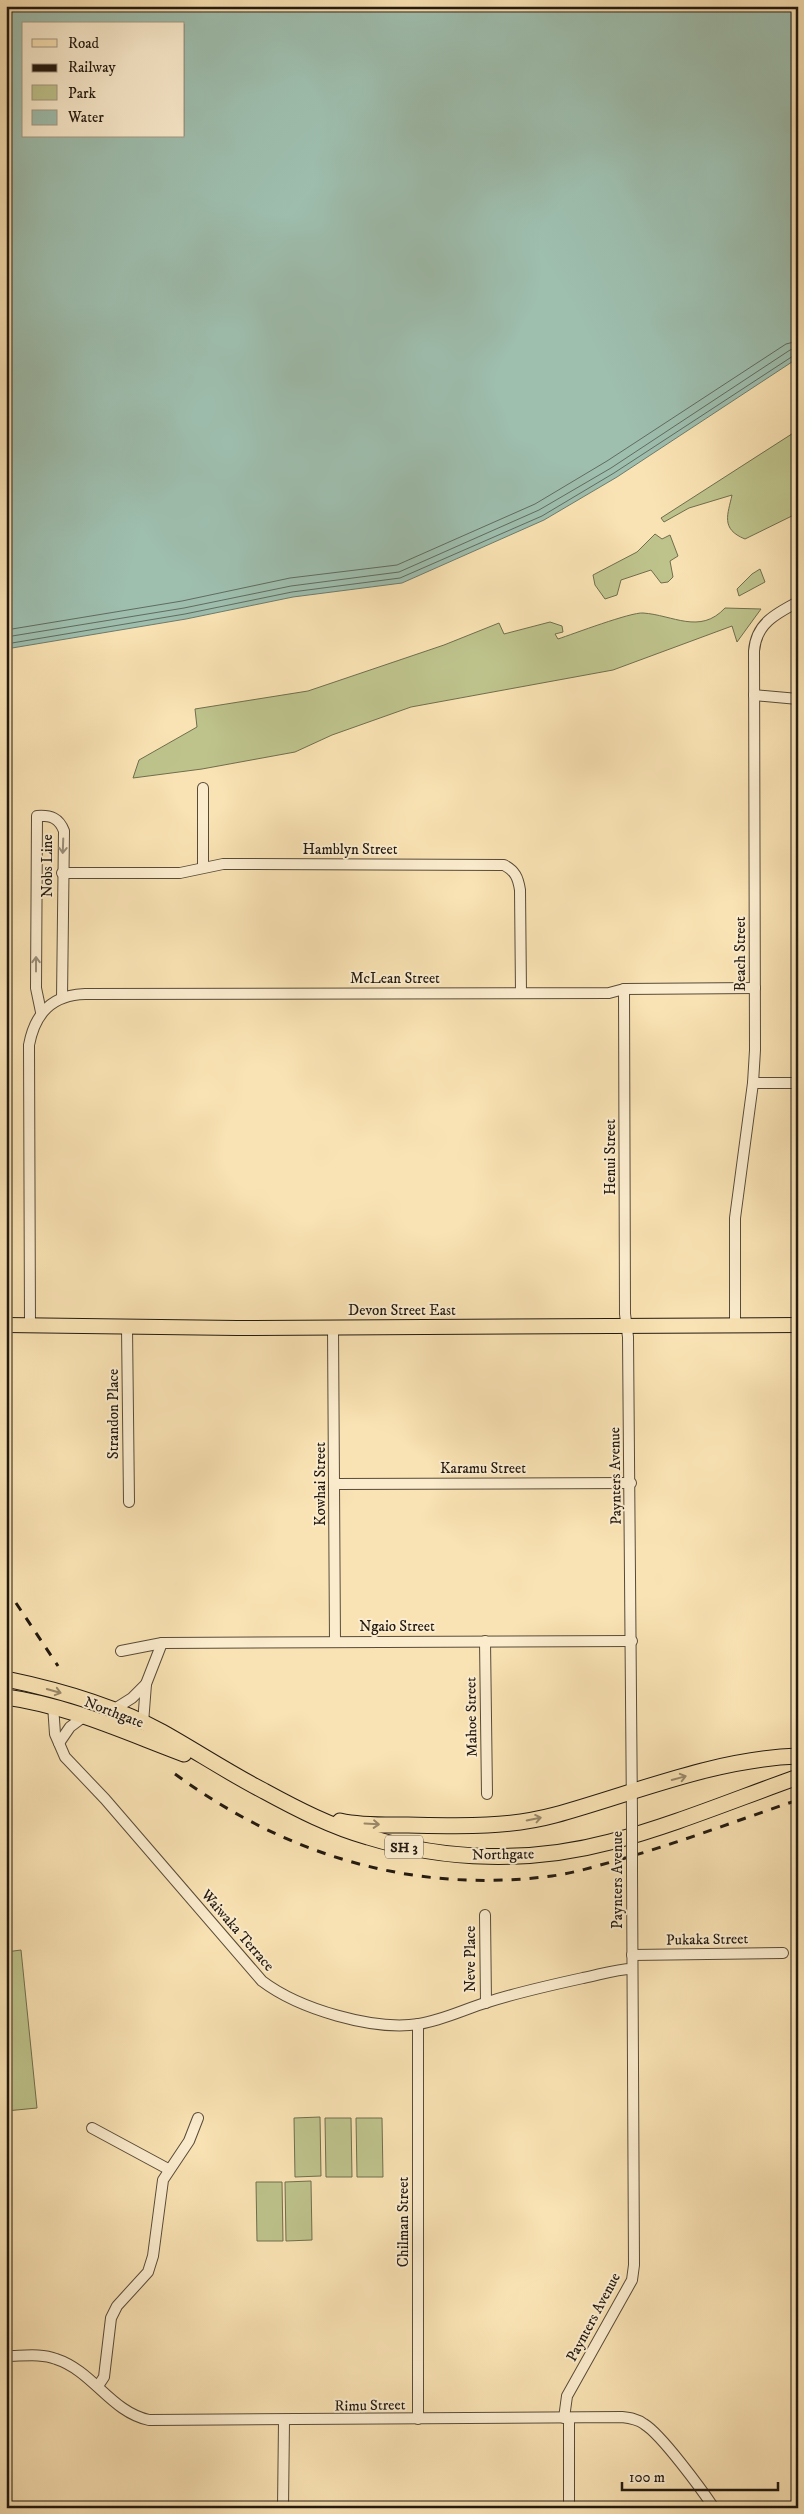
<svg xmlns="http://www.w3.org/2000/svg" width="804" height="2514" font-family="'IM FELL DW Pica',serif">
<rect width="100%" height="100%" fill="#f9e2b3"/>
<filter id="stains"><feTurbulence type="fractalNoise" baseFrequency=".004" numOctaves="4"/><feColorMatrix values="0 0 0 0 .2 0 0 0 0 .09 0 0 0 0 .02 0 0 0 .5 -.17"/></filter>
<radialGradient id="worn" r=".72"><stop offset=".6" stop-color="#630" stop-opacity="0"/><stop offset="1" stop-color="#630" stop-opacity=".3"/></radialGradient>
<g fill="#bec38c" stroke="#706e4e">
<path d="M 798,430 L 798,513 L 745,539 C 720,529 728,514 732,495 L 689,508 L 664,522 L 661,518 Z"/>
<polygon points="655,534 662,539 670,535 678,556 670,561 673,577 668,582 661,583 651,570 621,580 617,595 605,599 595,585 593,575 637,552"/>
<polygon points="760,569 765,582 739,596 737,589 752,574"/>
<path d="M 725,608 L 761,609 L 737,642 L 732,626 L 613,670 L 411,707 L 332,735 L 295,752 L 202,769 L 133,778 L 139,760 L 197,727 L 195,709 L 308,691 L 444,645 L 499,623 L 504,634 L 550,622 L 562,626 L 563,632 L 555,634 L 558,639 C 573,634 631,612 643,613 C 673,615 700,635 725,608 Z"/>
<polygon points="21,1950 37,2108 6,2111 6,1952"/>
<polygon points="320,2117 321,2176 295,2177 294,2118"/>
<polygon points="325,2118 351,2118 352,2177 326,2177"/>
<polygon points="356,2118 382,2118 383,2177 357,2177"/>
<polygon points="311,2181 312,2240 286,2241 285,2182"/>
<polygon points="256,2182 282,2182 283,2241 257,2241"/>
</g>
<path fill="#9ebeae" stroke="#6c7c6f" fill-rule="evenodd" d="M 6,6 L 798,6 L 798,358 L 617,477 L 544,520 L 402,583 L 293,597 L 186,619 L 6,649 ZM 24,24 L 184,24 L 184,136 L 24,136 Z"/>
<g fill="none" stroke-linecap="round" stroke-linejoin="round">
<g stroke="#606c5f" stroke-width="1">
<polyline points="6,630 182,601 290,578 397,565 535,504 607,461 786,344 798,341"/>
<polyline points="6,637 184,608 291,586 399,572 539,510 611,468 790,350 798,348"/>
<polyline points="6,644 185,614 292,592 400,578 542,516 614,473 793,356 798,355"/>
</g>
<defs>
<g id="minor">
<polyline points="754,695 798,699"/>
<polyline points="203,788 203,866"/>
<path d="M 62,873 L 180,873 L 223,864 L 504,865 C 515,871 518,877 520,890 L 521,993"/>
<polyline points="624,989 625,1314 628,1337 632,1818"/>
<path d="M 41,1012 L 36,988 L 37,816 C 51,815 59,818 64,831 L 62,998"/>
<polyline points="753,1083 798,1083"/>
<path d="M 735,1325 L 735,1218 L 753,1083 L 755,1050 L 754,651 C 756,624 775,614 798,602"/>
<path d="M 30,1326 L 29,1045 C 35,1013 52,995 85,994 L 609,993 L 624,989 L 755,988"/>
<polyline points="127,1327 129,1502"/>
<polyline points="333,1327 335,1642"/>
<polyline points="335,1484 631,1483"/>
<polyline points="485,1641 487,1794"/>
<polyline points="121,1651 162,1643 632,1641"/>
<path d="M 53,1705 L 55,1734 L 65,1757 L 105,1799 L 262,1981 C 299,2009 373,2031 419,2024 C 443,2020 465,2009 488,2002 C 519,1992 551,1985 583,1978 C 599,1975 616,1969 632,1969"/>
<polyline points="113,1710 132,1698 146,1684"/>
<polyline points="143,1723 146,1684 162,1643"/>
<polyline points="59,1743 70,1727 86,1715"/>
<polyline points="485,1915 486,2003"/>
<polyline points="632,1955 783,1953"/>
<polyline points="418,2024 418,2419"/>
<polyline points="92,2128 168,2169"/>
<path d="M 6,2356 C 23,2356 41,2353 56,2359 C 93,2371 111,2412 149,2420 L 622,2417 C 630,2418 638,2419 644,2424 C 661,2434 702,2490 714,2508"/>
<polyline points="98,2386 104,2377 111,2318 117,2306 148,2272 153,2256 163,2180 189,2141 198,2118"/>
<polyline points="564,2418 567,2396 632,2280 634,2265 632,1870"/>
<polyline points="283,2508 284,2421"/>
<polyline points="569,2508 569,2418"/>
</g>
<polyline id="major" points="6,1325 237,1328 798,1325"/>
<g id="highway">
<path d="M 6,1679 C 59,1690 115,1706 162,1732 C 196,1751 229,1773 264,1791 C 297,1809 332,1827 368,1837 C 446,1861 531,1863 610,1842 C 674,1825 736,1799 798,1777"/>
<path d="M 6,1697 C 70,1706 125,1732 184,1754"/>
<path d="M 340,1821 C 362,1826 386,1825 408,1825 C 458,1826 507,1828 555,1815 C 635,1793 714,1759 798,1756"/>
</g>
</defs>
<use href="#minor" stroke="#584b39" stroke-width="12"/>
<use href="#major" stroke="#221910" stroke-width="16"/>
<use href="#highway" stroke="#221910" stroke-width="17"/>
<use href="#minor" stroke="#fbecce" stroke-width="10"/>
<use href="#major" stroke="#f9e2b3" stroke-width="14"/>
<use href="#highway" stroke="#f9e2b3" stroke-width="15"/>
<g stroke="#221910" stroke-width="3" stroke-dasharray="9 9" stroke-linecap="butt">
<polyline points="6,1588 58,1666"/>
<path d="M 175,1774 C 287,1856 414,1894 552,1876 C 574,1873 597,1866 618,1860 C 679,1843 738,1820 798,1800"/>
</g>
<defs>
<polyline id="minor-bridge" points="632,1818 632,1870"/>
</defs>
<use href="#minor-bridge" stroke="#584b39" stroke-width="12" stroke-linecap="butt"/>
<use href="#minor-bridge" stroke="#fbecce" stroke-width="10"/>
</g>
<defs><path id="oneway-shaft" d="M-6 0H5M1.5-3L5.5 0L1.5 3" fill="none" stroke-width="1.6" stroke-linecap="round" stroke-linejoin="round" transform="scale(1.25)"/></defs>
<g stroke="#998d78">
<use href="#oneway-shaft" transform="translate(63 846) rotate(92)"/>
<use href="#oneway-shaft" transform="translate(36 964) rotate(-90)"/>
</g>
<g stroke="#98886a">
<use href="#oneway-shaft" transform="translate(54 1691) rotate(16)"/>
<use href="#oneway-shaft" transform="translate(679 1778) rotate(-15)"/>
<use href="#oneway-shaft" transform="translate(534 1819) rotate(-11)"/>
<use href="#oneway-shaft" transform="translate(372 1824) rotate(3)"/>
</g>
<g text-anchor="middle" stroke-width="4" stroke-linejoin="round" paint-order="stroke">
<rect fill="#fbecce" stroke="#635849" stroke-width="1" x="385" y="1835.5" width="38" height="23" rx="4"/>
<g font-size="14" font-weight="bold" fill="#221910">
<text x="404" y="1852">SH 3</text>
</g>
<g font-size="15" fill="#221910" stroke="#fbecce">
<text x="350" y="854">Hamblyn Street</text>
<text transform="translate(47 866) rotate(-90)" y="5">Nobs Line</text>
<text transform="translate(740 954) rotate(-90)" y="5">Beach Street</text>
<text x="395" y="983">McLean Street</text>
<text transform="translate(610 1157) rotate(-90)" y="5">Henui Street</text>
<text x="402" y="1315">Devon Street East</text>
<text transform="translate(113 1414) rotate(-90)" y="5">Strandon Place</text>
<text x="483" y="1473">Karamu Street</text>
<text transform="translate(615 1476) rotate(-91)" y="5">Paynters Avenue</text>
<text transform="translate(320 1484) rotate(-90)" y="5">Kowhai Street</text>
<text x="397" y="1631">Ngaio Street</text>
<text transform="translate(114 1712) rotate(21)" y="5">Northgate</text>
<text transform="translate(471 1717) rotate(-91)" y="5">Mahoe Street</text>
<text transform="translate(503 1854) rotate(-1)" y="5">Northgate</text>
<text transform="translate(617 1880) rotate(-90)" y="5">Paynters Avenue</text>
<text transform="translate(238 1930) rotate(49)" y="5">Waiwaka Terrace</text>
<text transform="translate(707 1939) rotate(-1)" y="5">Pukaka Street</text>
<text transform="translate(470 1959) rotate(-90)" y="5">Neve Place</text>
<text transform="translate(403 2222) rotate(-90)" y="5">Chilman Street</text>
<text transform="translate(593 2317) rotate(-62)" y="5">Paynters Avenue</text>
<text transform="translate(370 2405) rotate(-1)" y="5">Rimu Street</text>
</g>
</g>
<rect width="804" height="2514" fill="none" stroke="#f9e2b3" stroke-width="25"/>
<rect x="8" y="8" width="789" height="2499" fill="none" stroke="#221910" stroke-width="2.5"/>
<rect x="12" y="12" width="779" height="2489" fill="none" stroke="#221910"/>
<rect x="22" y="22" width="162" height="115" fill="#fbecce" stroke="#a49882"/>
<rect x="32" y="39" width="25" height="8" fill="#f9e2b3" stroke="#a49882"/>
<text x="68" y="48" font-size="15" fill="#221910">Road</text>
<rect x="32" y="64" width="25" height="8" fill="#221910" stroke="#a49882"/>
<text x="68" y="72" font-size="15" fill="#221910">Railway</text>
<rect x="32" y="85" width="25" height="15" fill="#bec38c" stroke="#a49882"/>
<text x="68" y="98" font-size="15" fill="#221910">Park</text>
<rect x="32" y="110" width="25" height="15" fill="#9ebeae" stroke="#a49882"/>
<text x="68" y="122" font-size="15" fill="#221910">Water</text>
<path d="M622 2482v8h156v-8" fill="none" stroke="#221910" stroke-width="2.5"/>
<text x="629" y="2482" font-size="15" fill="#221910" stroke="#fbecce" stroke-width="4" paint-order="stroke">100 m</text>
<rect width="100%" height="100%" filter="url(#stains)"/>
<rect width="100%" height="100%" fill="url(#worn)"/>
</svg>
